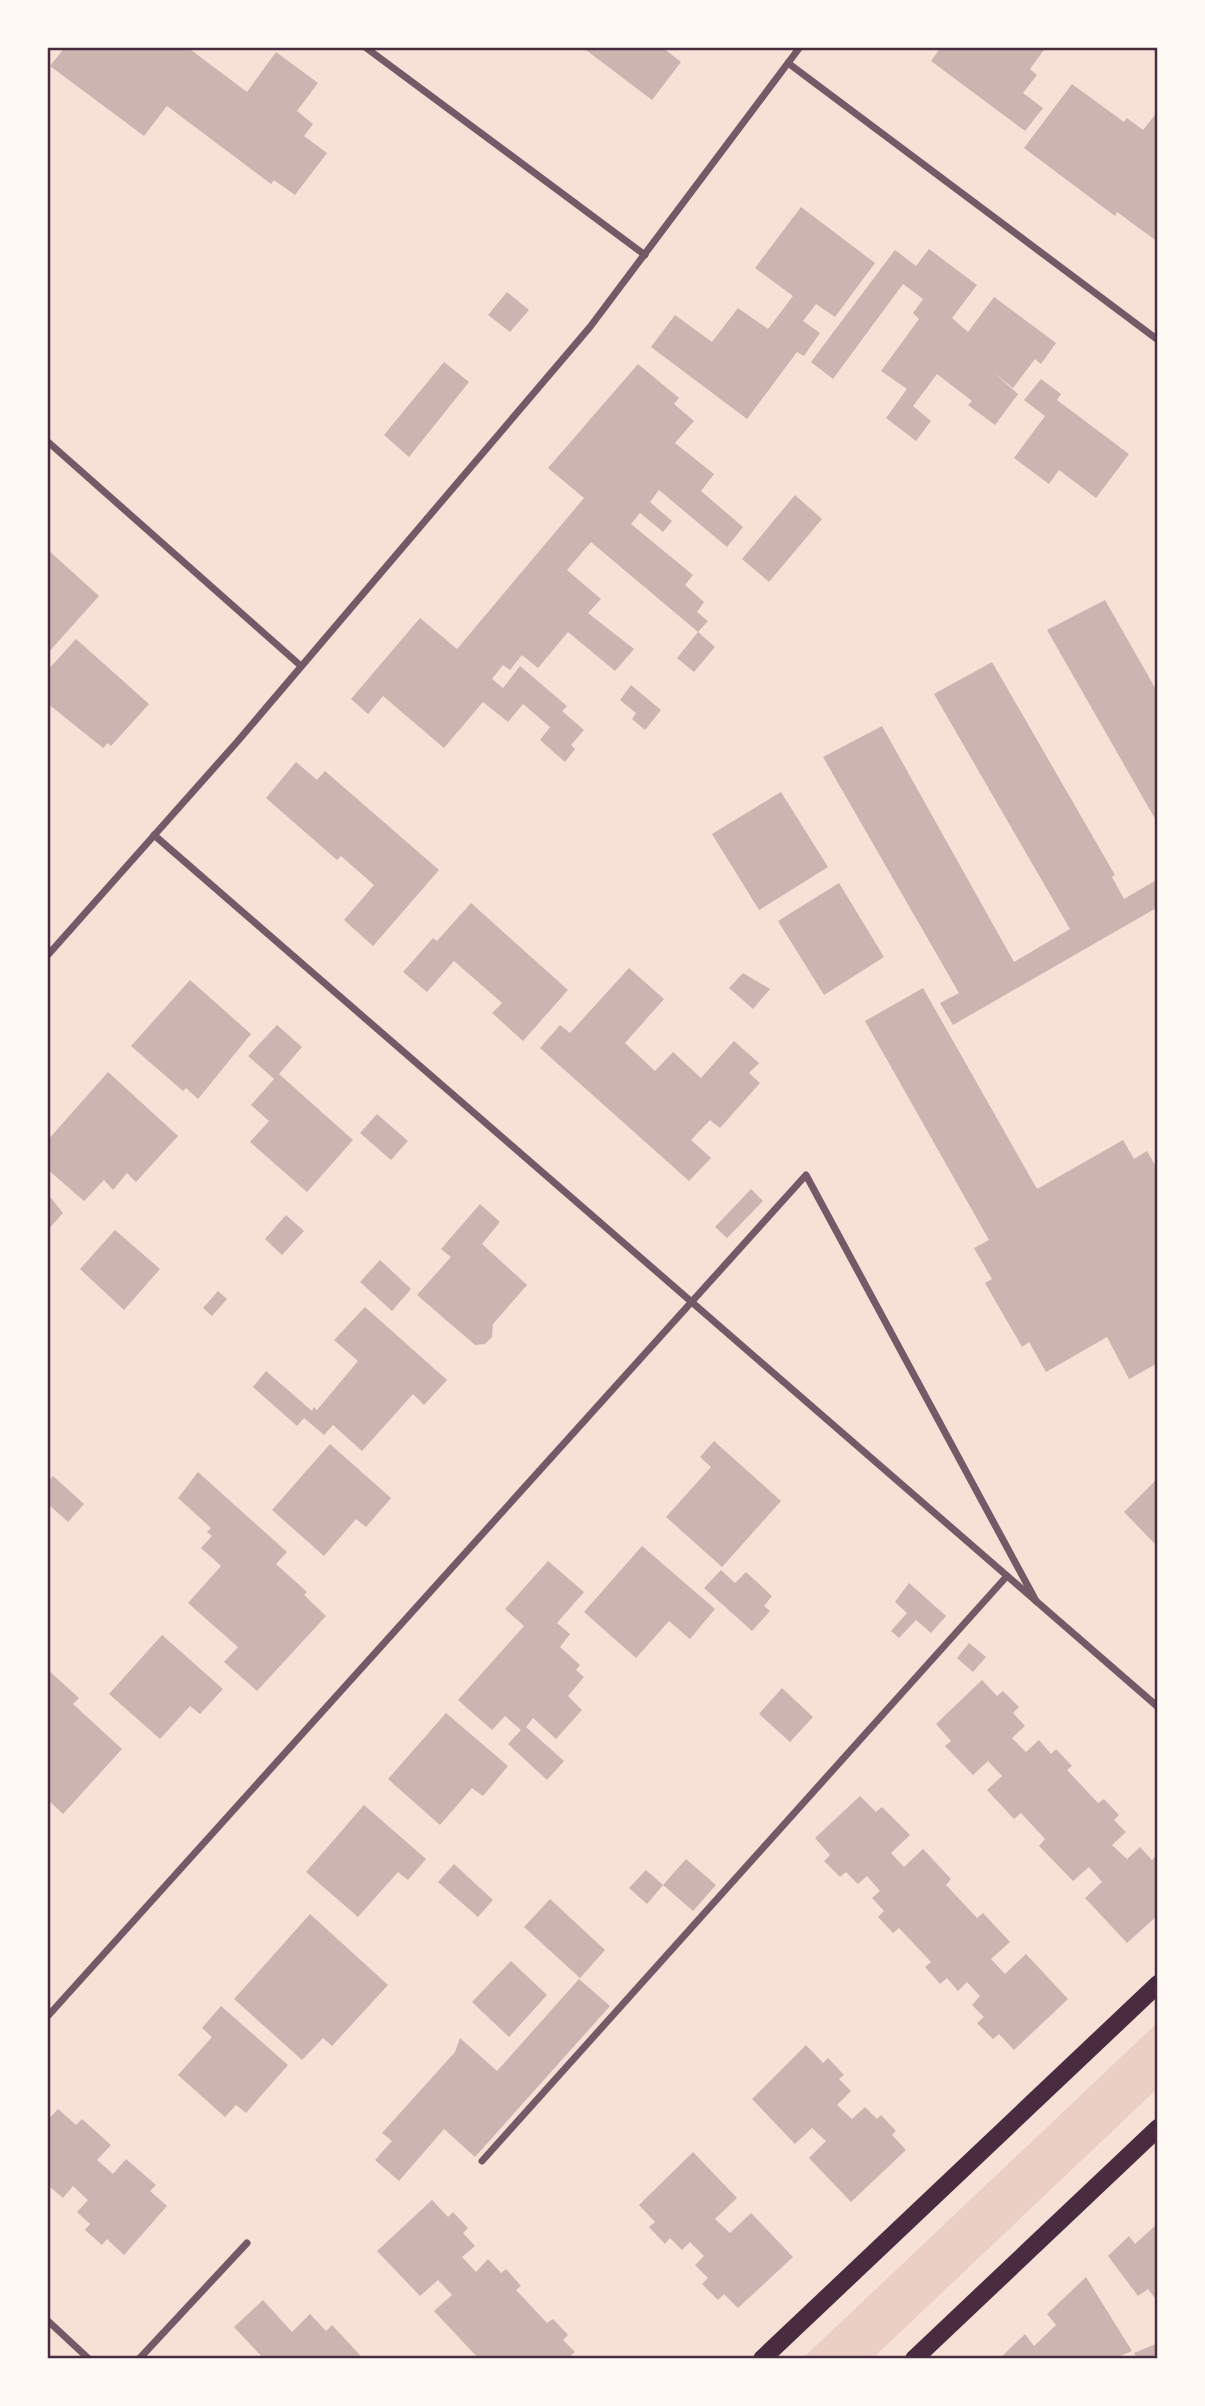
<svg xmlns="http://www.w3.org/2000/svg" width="1205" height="2406" font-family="'Golos Text',sans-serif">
<rect width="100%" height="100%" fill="#f7e1d7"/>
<polygon fill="#ebcfc5" points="1158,2022 1158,2088 872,2359 802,2359"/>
<g fill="#ccb4b1">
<polygon points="65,47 187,47 247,92 276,52 318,83 297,111 313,124 304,136 327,153 295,195 274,180 271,184 167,106 144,136 50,66"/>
<polygon points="582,47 662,47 681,62 652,100"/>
<polygon points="941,47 1046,47 1030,69 1037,75 1023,93 1043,108 1025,131 931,61"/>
<polygon points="1072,84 1124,122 1127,118 1143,130 1158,111 1158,242 1117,212 1115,216 1024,148"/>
<polygon points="801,207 875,263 835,317 816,304 803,321 820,333 804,356 797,352 747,419 651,347 675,315 712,342 738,308 768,329 793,296 755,268"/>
<polygon points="929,249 977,285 952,318 968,332 994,297 1056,343 1041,364 1035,359 1013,388 993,372 1018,394 995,425 968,405 972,401 937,374 913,406 931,421 916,441 886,418 907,389 881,371 919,319 913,313 923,299 903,284 833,379 811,362 895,250 916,266"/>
<polygon points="507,292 529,310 510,332 488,315"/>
<polygon points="444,362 469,382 409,457 384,435"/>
<polygon points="638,364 679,398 674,404 694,421 675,443 714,474 701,491 743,527 727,547 659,490 650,502 672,521 663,532 640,513 631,524 693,575 685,585 704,602 697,612 708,621 698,632 591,542 567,570 601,599 588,613 634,649 615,671 568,632 538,668 522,655 510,670 503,665 492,679 503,688 520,666 567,706 562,711 584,730 571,745 575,749 565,762 540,740 550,727 523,704 508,722 483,702 444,748 383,696 368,714 351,699 420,618 457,649 584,498 548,468"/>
<polygon points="1041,379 1061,394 1057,400 1129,454 1096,498 1059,470 1049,484 1014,458 1045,416 1024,400"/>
<polygon points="795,495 822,519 769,582 742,559"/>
<polygon points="47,549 99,596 47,654"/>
<polygon points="1105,600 1158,693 1158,824 1047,630"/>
<polygon points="698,632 715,647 694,672 677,658"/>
<polygon points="76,639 149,704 111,746 108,743 103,748 47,703 47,671"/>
<polygon points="992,662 1115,875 1112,877 1124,899 1158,879 1158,907 953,1025 940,1003 959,993 823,757 882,726 1014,962 1070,929 934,694"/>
<polygon points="631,685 661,710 645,730 632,719 636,713 620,700"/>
<polygon points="296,762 317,780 325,771 439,870 373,946 344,920 374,885 341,856 337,860 266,798"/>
<polygon points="781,792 828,867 759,910 712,834"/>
<polygon points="839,883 884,957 824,995 778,921"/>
<polygon points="471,903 568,990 523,1041 492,1013 502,1003 454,961 427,992 403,972 433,938 437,941"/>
<polygon points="629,968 664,999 625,1043 655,1071 673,1052 701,1078 734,1041 759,1063 749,1073 760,1083 720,1128 710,1120 691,1140 711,1158 689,1181 540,1048 560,1025 570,1033"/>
<polygon points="743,973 770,989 753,1009 729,988"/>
<polygon points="190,980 251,1034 198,1099 186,1088 183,1091 131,1046"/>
<polygon points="923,988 1037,1189 1123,1140 1134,1159 1147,1151 1158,1170 1158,1363 1129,1379 1107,1337 1046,1372 1029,1342 1022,1347 985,1283 992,1279 974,1248 989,1240 865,1021"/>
<polygon points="277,1025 302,1047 279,1074 353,1140 307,1192 250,1142 269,1121 251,1105 274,1079 248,1056"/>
<polygon points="108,1072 178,1136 136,1182 127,1173 113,1190 104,1180 84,1201 47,1169 47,1141"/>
<polygon points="377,1114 408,1141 391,1160 360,1133"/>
<polygon points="751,1189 763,1201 727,1238 715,1227"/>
<polygon points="47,1193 63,1213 47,1231"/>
<polygon points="480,1204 500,1222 482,1244 527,1285 493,1324 492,1337 485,1344 475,1345 417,1295 451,1257 441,1249"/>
<polygon points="286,1215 304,1231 282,1255 265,1239"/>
<polygon points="115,1230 160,1269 124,1310 80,1269"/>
<polygon points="380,1260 411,1289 392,1311 360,1282"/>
<polygon points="218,1291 227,1299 212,1316 203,1308"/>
<polygon points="365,1307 447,1380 424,1405 413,1394 362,1451 333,1425 324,1435 304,1418 297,1426 253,1387 266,1371 312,1411 314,1407 317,1410 358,1361 334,1340"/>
<polygon points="714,1441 781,1501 722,1567 666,1517 711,1467 700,1457"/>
<polygon points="330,1444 391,1498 366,1527 356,1519 324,1556 272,1510"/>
<polygon points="198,1472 287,1552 276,1564 307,1592 304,1595 326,1616 257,1691 224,1662 238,1647 188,1603 221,1566 201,1548 212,1536 207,1532 211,1528 178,1498"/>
<polygon points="53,1476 84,1504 68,1522 47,1503 47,1483"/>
<polygon points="1158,1478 1158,1540 1154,1543 1124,1512"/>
<polygon points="642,1546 715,1609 690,1639 669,1621 636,1658 584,1612"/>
<polygon points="548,1561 584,1592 557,1623 570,1634 560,1647 580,1665 576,1670 584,1677 568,1696 582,1710 556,1739 533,1718 526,1727 564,1761 547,1780 508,1744 521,1730 505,1716 492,1730 458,1700 524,1626 505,1609"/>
<polygon points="721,1570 735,1583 746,1572 772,1596 764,1606 770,1611 752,1631 704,1588"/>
<polygon points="909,1583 946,1616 931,1633 916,1620 899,1638 891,1631 907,1613 895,1602"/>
<polygon points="162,1635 223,1689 200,1714 190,1706 160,1739 109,1694"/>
<polygon points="969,1643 986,1657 973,1672 957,1658"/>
<polygon points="47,1669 79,1698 73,1704 122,1749 63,1814 47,1799"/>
<polygon points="982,1680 997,1696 1003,1691 1019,1707 1013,1713 1025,1726 1012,1738 1026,1752 1039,1740 1051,1754 1056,1749 1072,1766 1067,1770 1098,1803 1104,1799 1119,1815 1114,1820 1126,1832 1112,1845 1127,1859 1140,1847 1152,1860 1158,1854 1158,1915 1127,1943 1085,1898 1102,1882 1089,1867 1073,1881 1039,1846 1045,1839 1021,1813 1014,1819 987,1790 1002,1776 988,1761 973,1775 945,1746 951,1741 936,1724"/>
<polygon points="782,1688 813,1717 790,1742 759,1714"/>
<polygon points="446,1713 508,1766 483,1796 472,1788 440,1825 388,1779"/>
<polygon points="860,1796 876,1812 882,1807 910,1835 891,1853 904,1867 923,1849 951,1879 946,1885 977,1918 983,1913 1010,1942 991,1959 1005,1974 1026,1954 1068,1999 1014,2050 999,2034 993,2039 977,2023 984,2017 972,2005 980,1996 967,1982 958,1991 947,1978 940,1984 925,1967 931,1962 899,1928 893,1933 878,1917 884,1911 872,1898 880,1891 867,1876 858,1884 846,1872 840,1877 824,1861 830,1855 815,1838"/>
<polygon points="364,1805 426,1859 408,1880 398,1872 358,1917 306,1872"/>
<polygon points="686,1859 716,1885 693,1911 663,1885 647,1904 629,1888 646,1870 663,1885"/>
<polygon points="454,1864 493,1900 478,1917 438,1882"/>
<polygon points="550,1899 605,1950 580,1978 524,1927"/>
<polygon points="310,1914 388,1985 332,2046 323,2038 302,2060 234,1999"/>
<polygon points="511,1961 547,1995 509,2037 472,2002"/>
<polygon points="579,1979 610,2006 475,2157 444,2129 399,2181 375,2160 392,2141 382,2133 455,2052 460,2038 497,2071"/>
<polygon points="221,2006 288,2065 246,2113 236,2105 225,2117 178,2075 212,2037 202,2028"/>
<polygon points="806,2045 823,2063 828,2058 844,2075 839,2079 851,2091 837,2105 852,2119 865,2107 877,2119 881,2115 896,2131 892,2135 906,2150 851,2202 809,2158 826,2141 812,2128 795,2144 752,2099"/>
<polygon points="58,2109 76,2125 82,2119 111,2145 97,2160 113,2174 126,2159 156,2185 150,2191 167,2206 124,2255 107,2239 102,2245 85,2230 90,2224 77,2212 88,2200 73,2186 63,2198 50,2187 47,2190 47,2121"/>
<polygon points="693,2152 737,2198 715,2219 730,2233 751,2213 793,2257 738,2308 724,2294 718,2300 702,2284 708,2278 695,2265 704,2256 690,2242 682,2250 670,2238 665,2244 649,2227 655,2222 639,2205"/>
<polygon points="432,2200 448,2217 453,2212 468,2228 463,2233 475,2246 462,2257 476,2272 488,2259 501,2273 506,2269 521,2286 516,2290 547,2323 553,2319 568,2335 563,2340 575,2352 567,2359 479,2359 434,2311 452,2295 438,2280 420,2296 377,2251"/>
<polygon points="1158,2223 1158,2302 1148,2289 1138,2296 1108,2256 1129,2236 1135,2244"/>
<polygon points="1086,2277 1132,2351 1113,2359 999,2359 1025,2334 1034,2346 1056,2325 1047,2314"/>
<polygon points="263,2300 292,2332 310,2314 326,2331 332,2325 360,2355 355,2359 264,2359 234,2327"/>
<polygon points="1158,2343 1158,2359 1137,2359 1134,2353"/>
</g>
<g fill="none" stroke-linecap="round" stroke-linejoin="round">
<g stroke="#755966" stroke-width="7">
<polyline points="365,47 645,255"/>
<polyline points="788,63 1158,340"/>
<polyline points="47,441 301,666"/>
<polyline points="154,835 1158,1707"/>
<polyline points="47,956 237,742 590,327 800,47"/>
<polyline points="47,2017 806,1175 1036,1601"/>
<polyline points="482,2161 1007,1576"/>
<polyline points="47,2320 89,2359"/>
<polyline points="139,2359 247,2243"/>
</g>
<g stroke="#4a2c40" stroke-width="18">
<polyline points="762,2359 1158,1984"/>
<polyline points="914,2359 1158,2128"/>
</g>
</g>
<rect width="1205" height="2406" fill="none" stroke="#fffaf5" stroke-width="98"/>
<rect x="49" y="49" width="1107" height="2308" fill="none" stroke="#4a2c40" stroke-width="2.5"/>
</svg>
